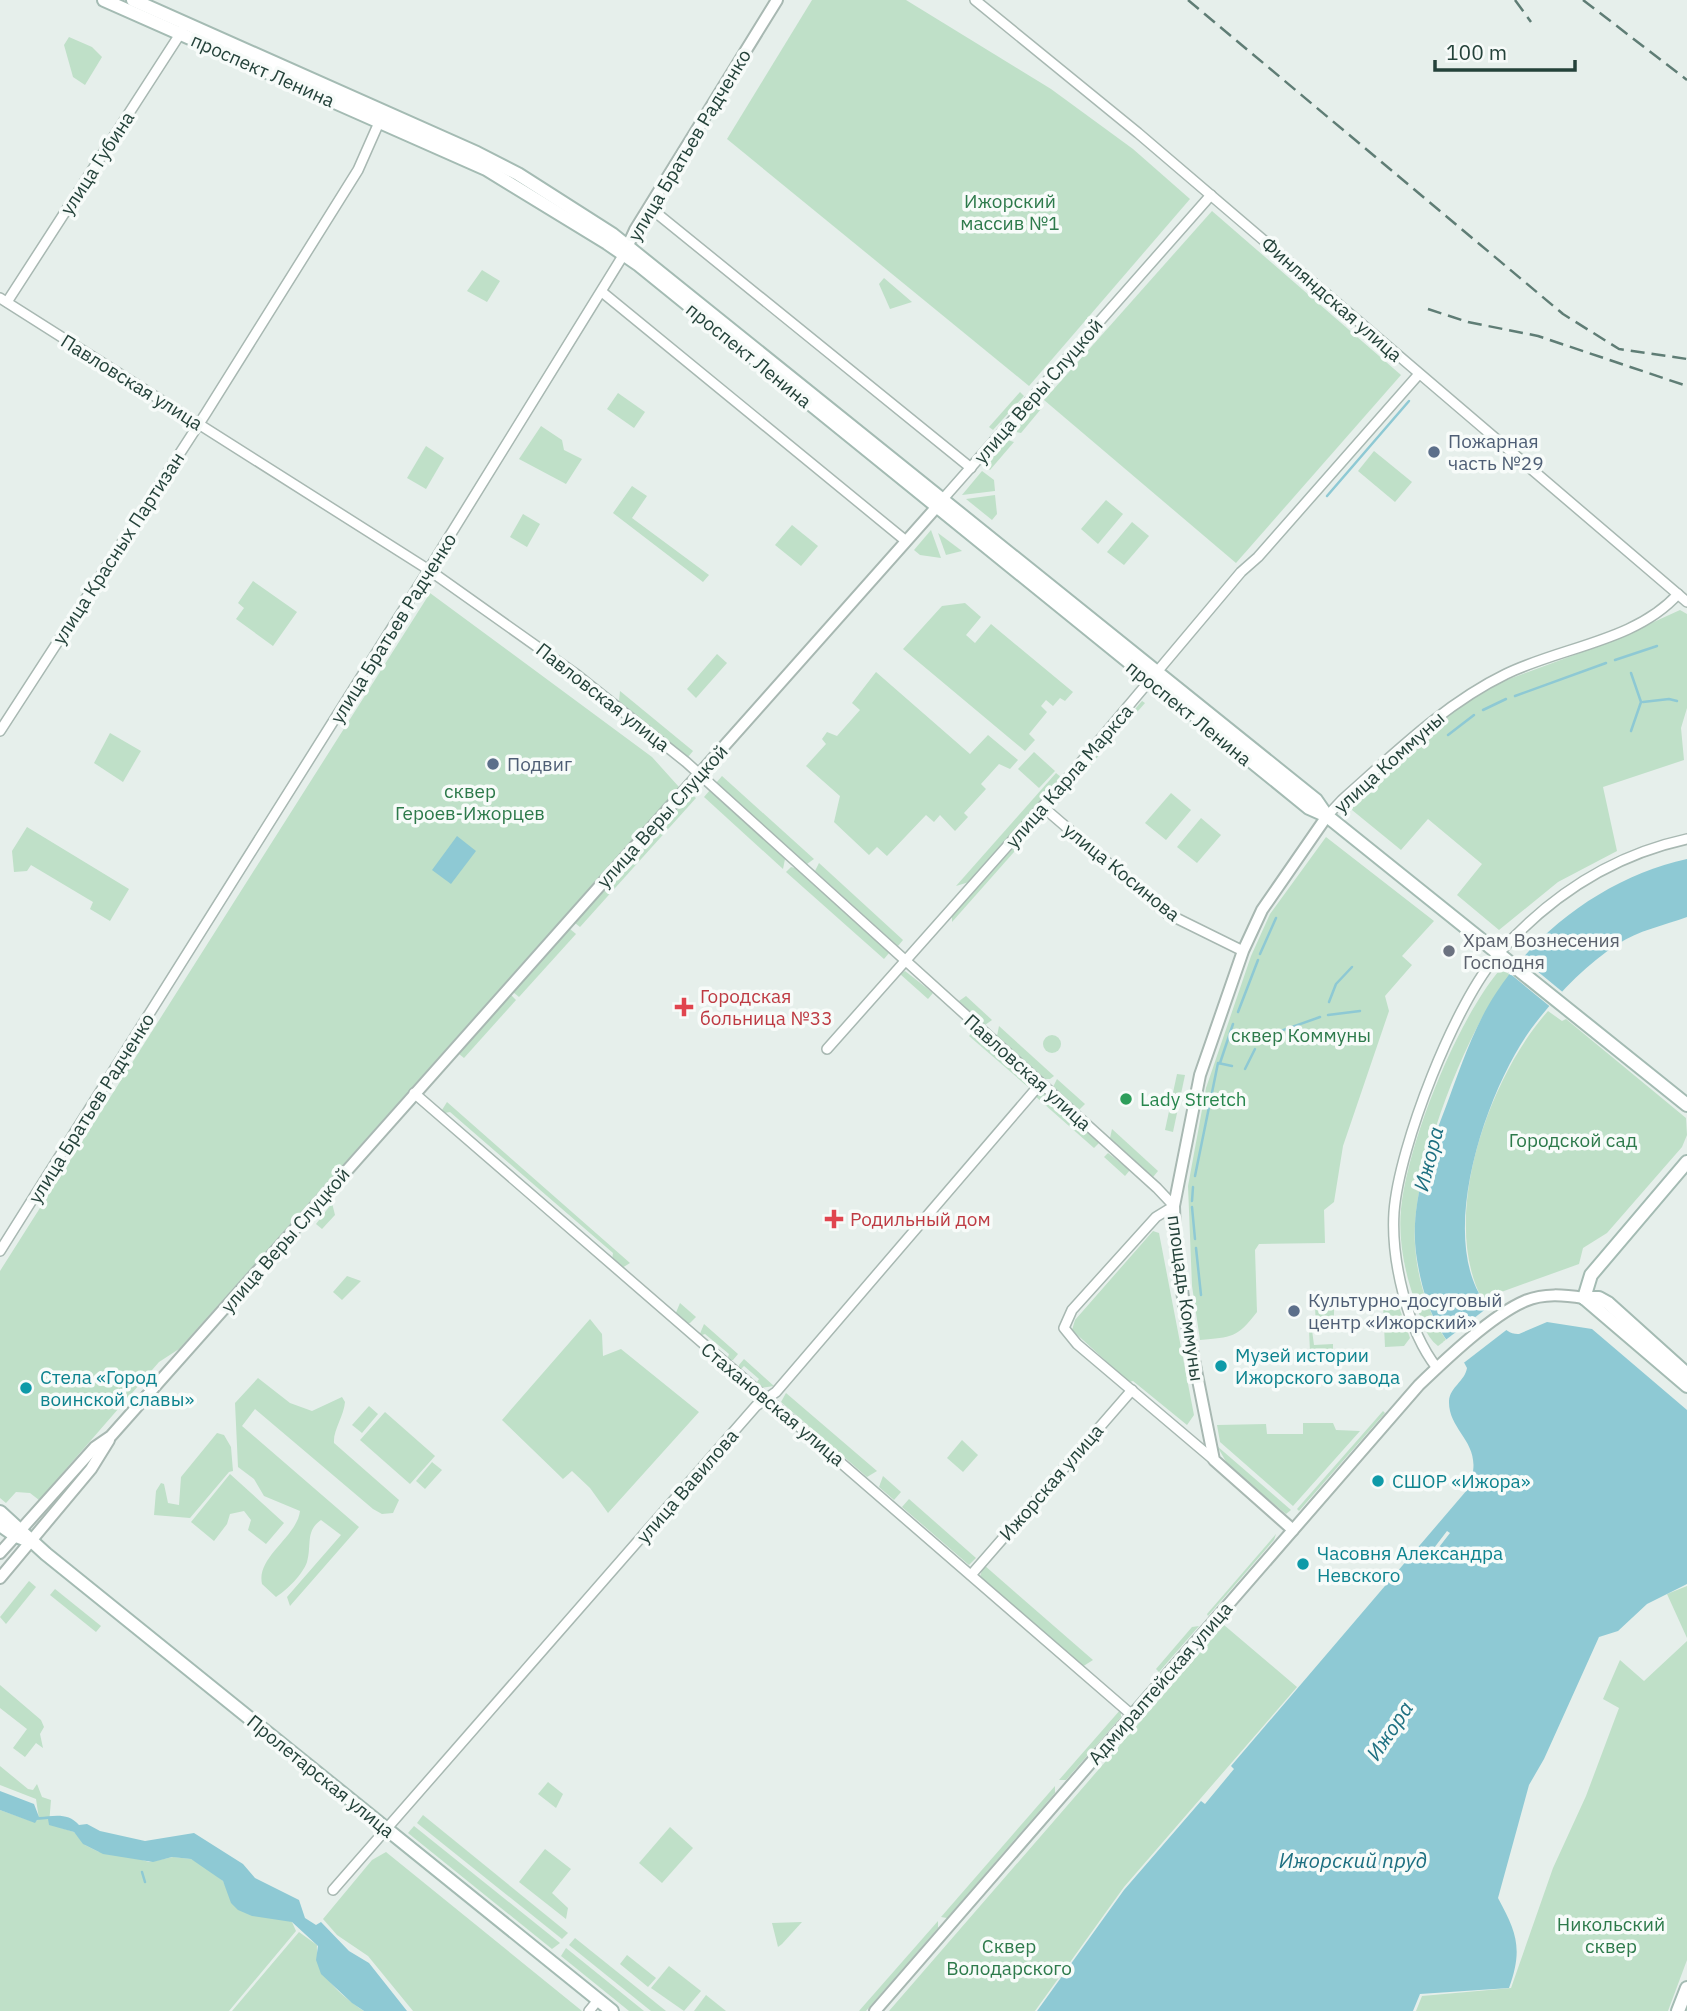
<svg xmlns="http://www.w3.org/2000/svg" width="1687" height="2011" font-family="'IBM Plex Sans',sans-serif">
<rect width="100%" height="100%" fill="#e6efeb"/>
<g fill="#bfe0c8">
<path d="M812 0H906L1051 89 1133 149 1190 199 1029 386 727 139Z"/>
<path d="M69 37 92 47 102 57 85 85 73 77 64 45Z"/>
<path d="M1212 211 1401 375 1236 563 1044 400Z"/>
<path d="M482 270 500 281 487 302 467 291Z"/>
<path d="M884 278 912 302 890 309 879 284Z"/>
<path d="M1020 392 1024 396 993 430 989 427Z"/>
<path d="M618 393 645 412 634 428 607 409Z"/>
<path d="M1035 404 1041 409 1021 433 1012 431Z"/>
<path d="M541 426 562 440 564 450 582 459 566 484 519 459Z"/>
<path d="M1004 439 1014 442 990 470 982 463Z"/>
<path d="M426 446 444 458 426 489 407 478Z"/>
<path d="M1374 451 1412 482 1395 502 1358 471Z"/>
<path d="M982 471 994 480 995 491 962 495Z"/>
<path d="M632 486 647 496 632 518 709 575 703 582 613 513Z"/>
<path d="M995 495 997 514 992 520 966 499Z"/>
<path d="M1106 500 1123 514 1098 544 1081 529Z"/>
<path d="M523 514 540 524 527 547 510 537Z"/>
<path d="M1132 522 1149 536 1124 565 1107 552Z"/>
<path d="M792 525 818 546 801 566 775 545Z"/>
<path d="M931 530 941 558 920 555 914 550Z"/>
<path d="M938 533 962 551 946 555Z"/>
<path d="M253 581 297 612 273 646 236 619 244 608 238 603Z"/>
<path d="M430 593 652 757 679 787 179 1349 159 1362 39 1500 30 1493 16 1492 6 1503 0 1498V1271Z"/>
<path d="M965 603 981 617 966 635 975 643 991 624 1073 692 1065 701 1060 698 1053 706 1046 700 1041 706 1047 712 1029 734 1035 740 1025 751 903 649 942 606Z"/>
<path d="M1680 610 1687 614V708L1681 728 1684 760 1603 787 1617 851 1558 882 1499 930 1457 895 1482 864 1428 819 1401 850 1352 810 1353 801 1386 769 1446 717 1469 701 1501 682 1612 641Z"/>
<path d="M717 654 727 663 696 698 687 689Z"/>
<path d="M876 672 970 754 988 735 1018 760 1010 769 999 764 981 784 986 789 964 813 968 817 955 831 940 815 934 822 926 815 887 856 877 847 869 855 834 822 840 796 806 766 826 744 822 739 827 732 837 736 860 710 852 703Z"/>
<path d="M620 691 693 751 688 757 619 701Z"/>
<path d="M1142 701 1145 703 1052 809 1050 807Z"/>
<path d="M110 733 141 751 123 782 94 763Z"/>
<path d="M1034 752 1055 771 1039 788 1018 769Z"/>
<path d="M1056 773 1061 777 969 882 956 886Z"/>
<path d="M722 776 814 859 807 864 716 783Z"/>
<path d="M710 790 785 859 783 869 704 797Z"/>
<path d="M1171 793 1191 810 1166 840 1145 823Z"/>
<path d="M691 794 696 798 580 927 575 923Z"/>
<path d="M1043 815 1045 817 952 922V916Z"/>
<path d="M1201 818 1221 835 1197 863 1177 847Z"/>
<path d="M27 827 129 889 110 921 90 909 93 902 31 865 27 871 14 872 12 851Z"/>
<path d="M1326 837 1434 921 1402 956 1412 965 1385 996 1389 1011 1343 1146 1334 1202 1324 1210 1325 1243 1259 1244 1255 1250 1257 1312C1237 1338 1232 1337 1200 1340L1192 1286 1188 1186 1206 1088 1251 956 1270 914Z"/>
<path d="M819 863 903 940 898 946 815 871Z"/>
<path d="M791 867 795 868 889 953 884 959 786 872Z"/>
<path d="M570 929 576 934 519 997 513 992Z"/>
<path d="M905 971 933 993 928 999 900 974Z"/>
<path d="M1505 971 1510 975C1466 1028 1410 1174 1415 1244 1417 1278 1427 1311 1446 1340L1438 1346C1425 1336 1421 1319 1416 1304 1405 1274 1398 1241 1401 1209 1408 1142 1456 1023 1498 972Z"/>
<path d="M511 995 516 1000 464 1058 459 1054Z"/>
<path d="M966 996 992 1020 985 1025 959 1001Z"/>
<path d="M1548 1011 1562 1021 1566 1019 1686 1118 1687 1135 1682 1147 1607 1233 1583 1248 1579 1264 1482 1299C1439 1217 1489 1077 1548 1011Z"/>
<path d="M999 1026 1054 1076 1050 1079H1044L997 1036Z"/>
<path d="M974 1031 1025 1077 1028 1087 969 1036Z"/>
<circle cx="1052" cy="1044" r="9"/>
<path d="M1177 1074 1185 1075 1173 1132 1165 1130Z"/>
<path d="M1057 1079 1085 1104 1079 1110 1053 1087Z"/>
<path d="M1039 1093 1045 1094 1099 1143 1094 1148 1035 1096Z"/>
<path d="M447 1102 630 1263 622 1268 612 1260 613 1253 450 1112 445 1113 442 1110Z"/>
<path d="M1112 1129 1158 1171 1153 1177 1110 1138Z"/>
<path d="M1108 1153 1130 1170 1125 1176 1104 1157Z"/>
<path d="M332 1203 335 1215 322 1229 316 1224Z"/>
<path d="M1153 1231 1159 1233 1194 1415 1187 1425 1133 1381 1129 1382 1072 1330 1075 1320Z"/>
<path d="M347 1276 361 1281 342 1300 333 1292Z"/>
<path d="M680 1303 696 1317 690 1323 685 1324 675 1315Z"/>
<path d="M1383 1304H1398L1410 1338 1404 1346 1385 1347Z"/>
<path d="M1315 1306H1334V1329H1316Z"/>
<path d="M590 1319 602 1334 603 1356 621 1349 699 1412 608 1513 590 1488 572 1471 563 1479 502 1420Z"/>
<path d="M704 1324 738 1354 733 1360H727L729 1354 705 1334 699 1336Z"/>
<path d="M1309 1330H1312L1314 1345 1333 1344V1351L1310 1352Z"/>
<path d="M744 1359 774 1386 761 1388 755 1385 759 1379 744 1366 739 1371V1365Z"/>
<path d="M258 1378 290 1403 312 1411 342 1397 345 1402C344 1416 333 1430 334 1443L399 1500 393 1513 382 1514 373 1509 255 1409 242 1426 359 1527 290 1606 287 1597 341 1535 321 1520C305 1531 312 1545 307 1562 303 1574 287 1590 276 1597L262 1584C256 1557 297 1537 300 1511L264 1496 254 1479 238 1467 235 1403Z"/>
<path d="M786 1393 877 1471 867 1477 781 1402Z"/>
<path d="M369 1406 378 1414 362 1433 352 1425Z"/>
<path d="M1383 1411 1385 1413 1299 1511 1297 1509Z"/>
<path d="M385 1412 435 1456 410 1484 360 1440Z"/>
<path d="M1303 1423H1333L1336 1430 1360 1431 1293 1506 1220 1442 1217 1425 1266 1424 1267 1434H1303Z"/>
<path d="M217 1433 224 1435 231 1447 233 1471 229 1472 190 1518 154 1515 156 1491 161 1483 164 1484 168 1503 179 1505 181 1477Z"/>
<path d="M962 1440 978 1455 963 1472 947 1458Z"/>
<path d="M1217 1446 1291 1510 1286 1514 1228 1465Z"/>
<path d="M432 1462 442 1470 425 1489 416 1481Z"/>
<path d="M230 1474 284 1523 266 1544 248 1530 251 1520 244 1511 230 1514 227 1524 214 1541 191 1522Z"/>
<path d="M883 1476 901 1492 894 1500 879 1487Z"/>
<path d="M909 1499 976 1558 969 1565 902 1507Z"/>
<path d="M1276 1534 1274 1540 1208 1616 1207 1614Z"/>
<path d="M984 1565 1093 1660 1082 1667 979 1579Z"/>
<path d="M29 1581 36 1587 6 1624 0 1617Z"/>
<path d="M1687 1586V1638L1667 1594Z"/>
<path d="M55 1589 101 1626 96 1632 50 1595Z"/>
<path d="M1224 1625 1297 1687 1124 1887 1035 2011H889Z"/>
<path d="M1199 1626 1159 1672 1156 1669 1192 1627Z"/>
<path d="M1687 1641V1960L1668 2011H1416L1422 1996 1511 1988 1553 1868 1586 1796 1619 1708 1603 1699 1620 1660 1644 1681Z"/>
<path d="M0 1685 41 1720 44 1727 40 1734 43 1748 36 1743 25 1757 13 1748 27 1729 0 1708Z"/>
<path d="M1121 1709V1717L1066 1780H1059Z"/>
<path d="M0 1766 28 1789 33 1790 37 1784 42 1797 51 1800 49 1824 74 1832 85 1845 99 1852 113 1851 149 1862 173 1857 191 1859 204 1865 223 1881 228 1891 292 1922 296 1931 229 2011H0V1810L34 1822 39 1819 36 1799 0 1785Z"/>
<path d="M548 1782 563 1794 556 1808 538 1794Z"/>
<path d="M1055 1786V1793L947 1918 941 1917Z"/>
<path d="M423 1815 568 1933 562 1939 417 1823Z"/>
<path d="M414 1826 560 1943 552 1949 408 1833Z"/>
<path d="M670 1827 693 1848 662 1883 639 1863Z"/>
<path d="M545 1849 571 1869 552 1893 568 1908 566 1919 519 1882Z"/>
<path d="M386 1852 582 2011H413L368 1956 337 1935 323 1919 372 1860Z"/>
<path d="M938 1921V1928L866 2011H859Z"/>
<path d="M802 1922 782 1944 778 1947 772 1923Z"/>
<path d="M299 1932 317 1945C315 1973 340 1995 364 2011H232Z"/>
<path d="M575 1938 666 2011H651L569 1945Z"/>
<path d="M566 1948 644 2011H629L561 1956Z"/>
<path d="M627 1955 656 1978 648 1987 620 1964Z"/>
<path d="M669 1966 701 1991 684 2011 651 1988Z"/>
<path d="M706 1995 726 2011H694Z"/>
</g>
<g fill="#8ec9d4">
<path d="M457 836 476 851 451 884 432 870Z"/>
<path d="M1687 859V917C1665 925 1637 931 1618 944 1585 965 1554 998 1531 1029 1487 1089 1435 1238 1486 1304 1494 1315 1503 1335 1519 1334L1547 1322 1592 1329 1687 1410V1584L1647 1604 1618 1631 1599 1637 1544 1759 1529 1785 1498 1898C1517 1933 1523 1949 1509 1988L1420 1994 1413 2011H1037L1124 1890 1201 1801 1205 1804 1234 1769 1231 1766 1467 1490C1489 1444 1448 1434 1449 1401 1450 1387 1465 1381 1467 1368 1461 1355 1449 1345 1442 1333 1427 1309 1420 1281 1416 1253 1410 1205 1428 1153 1445 1109 1460 1069 1473 1028 1496 993 1538 928 1611 875 1687 859Z"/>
<path d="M0 1791 34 1804 39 1817C54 1816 68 1812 79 1825L87 1824 100 1831 145 1841 194 1833 243 1864 255 1878 299 1900 305 1918 316 1925 321 1922 349 1951 369 1963 407 2011H364L352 2003 321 1974 316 1960 318 1946 292 1922 252 1916 238 1910 231 1903 223 1881 191 1859 172 1857 153 1862 103 1854 83 1844 74 1832 49 1825 48 1819 37 1820 35 1823 0 1810Z"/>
</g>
<g fill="#e6efeb">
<path d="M1520 957 1565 994 1553 1009 1508 972Z"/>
<path d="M1491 1305 1509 1328 1461 1365 1443 1342Z"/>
<path d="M1447 1531 1450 1533 1426 1564 1421 1560 1424 1556 1418 1550 1421 1546 1428 1551 1434 1548Z"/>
</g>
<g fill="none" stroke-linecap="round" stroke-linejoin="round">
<g stroke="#8ec9d4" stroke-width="2.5">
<path d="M1327 496 1409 401"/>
<path d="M1615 660 1657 646"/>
<path d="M1515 696 1606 663"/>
<path d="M1643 702 1669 699 1677 701"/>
<path d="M1483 710 1506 699"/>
<path d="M1631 731 1641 702 1631 673"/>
<path d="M1448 735 1474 715"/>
<path d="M1260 954 1276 918"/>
<path d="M1329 1002 1336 984 1352 967"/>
<path d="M1238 1012 1258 960"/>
<path d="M1328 1015 1360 1011"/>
<path d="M1261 1038 1320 1017"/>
<path d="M1220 1063 1233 1024"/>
<path d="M1245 1069 1255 1049"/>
<path d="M1195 1176 1218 1063 1232 1066"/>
<path d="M1192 1201 1193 1187"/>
<path d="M1192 1207 1195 1239"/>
<path d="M1196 1248 1201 1295"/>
<path d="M142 1872 145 1882"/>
</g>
<g stroke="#a8b8b2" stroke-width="12">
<g id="minor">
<path d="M975 0 1138 133 1687 602"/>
<path d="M649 207 971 468"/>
<path d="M602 292 906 541"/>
<path d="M0 298 429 570 577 675 686 762 1157 1188 1174 1206 1156 1217 1072 1310 1064 1328 1077 1344 1214 1460"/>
<path d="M7 302 182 31"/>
<path d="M942 500 1211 195"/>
<path d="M0 731 206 413 358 170 381 118"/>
<path d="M1043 807 1166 913 1243 951"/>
<path d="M1327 816 1342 800C1393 755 1444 704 1506 674 1561 647 1636 641 1678 594"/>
<path d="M827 1049 1066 780 1241 572 1258 557 1419 374"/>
<path d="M414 1093 1132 1715"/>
<path d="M0 1251 436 558 624 254"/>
<path d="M1437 1368C1407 1330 1391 1259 1394 1212 1399 1146 1455 1002 1499 953 1550 896 1613 855 1687 839"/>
<path d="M971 1575 1132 1390"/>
<path d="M333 1890 756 1406 776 1392 1041 1083"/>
<path d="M589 2011 598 2000"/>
</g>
</g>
<g stroke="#a8b8b2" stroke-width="14">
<g id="tertiary">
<path d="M625 252 635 230 777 0"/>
<path d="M1293 1530 1214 1460 1186 1320 1175 1238 1174 1206 1200 1075 1243 951 1262 910 1327 816"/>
<path d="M0 1553 95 1447 111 1436 941 502"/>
<path d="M0 1578 91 1469 109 1440"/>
<path d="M875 2011 1419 1385C1445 1360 1492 1315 1525 1301 1544 1293 1564 1295 1584 1298"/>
</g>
</g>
<g stroke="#a4bbb3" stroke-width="16">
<g id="secondary">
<path d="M104 0 486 169 607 243 639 265 1309 808 1327 816 1687 1105"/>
<path d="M133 0 477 153 518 174 612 234 1316 800 1327 816"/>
<path d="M1584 1298 1591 1275 1687 1162"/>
<path d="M1584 1298 1687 1386"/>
<path d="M1584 1298H1599L1608 1303 1687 1374"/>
<path d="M0 1512 46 1554 612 2011"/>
<path d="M0 1525 16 1536 29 1541"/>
<path d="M1678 2011 1687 1988"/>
</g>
</g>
<use href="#minor" stroke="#fff" stroke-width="9"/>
<use href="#tertiary" stroke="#fff" stroke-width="10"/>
<use href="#secondary" stroke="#fff" stroke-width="12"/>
<g stroke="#5f7d75" stroke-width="2.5" stroke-dasharray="14 7" stroke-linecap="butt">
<path d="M1188 0 1563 314 1619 349 1687 359"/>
<path d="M1515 0 1531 22"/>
<path d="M1583 0 1687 80"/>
<path d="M1428 309 1468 322 1538 336 1687 386"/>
</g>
</g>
<g fill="#5c6f8a" stroke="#f7fbf9" stroke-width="2.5">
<circle cx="1434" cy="452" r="7"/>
<circle cx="493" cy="764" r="7"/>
<circle cx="1294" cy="1311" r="7"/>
</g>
<circle fill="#6b7280" stroke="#f7fbf9" stroke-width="2.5" cx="1449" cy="951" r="7"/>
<g fill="#e0444e" stroke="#f7fbf9" stroke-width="2.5">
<path d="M680.5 996.5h7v7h7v7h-7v7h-7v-7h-7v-7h7z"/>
<path d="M830.5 1208.5h7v7h7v7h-7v7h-7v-7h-7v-7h7z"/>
</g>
<circle fill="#2e9e5b" stroke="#f7fbf9" stroke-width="2.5" cx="1126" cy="1099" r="7"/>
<g fill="#0f9aa8" stroke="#f7fbf9" stroke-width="2.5">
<circle cx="1221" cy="1366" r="7"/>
<circle cx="26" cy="1388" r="7"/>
<circle cx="1378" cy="1481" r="7"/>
<circle cx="1303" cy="1564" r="7"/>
</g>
<g text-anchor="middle" stroke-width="7" stroke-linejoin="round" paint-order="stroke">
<g font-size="19" fill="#24423a" stroke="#f7fbf9">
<text transform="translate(263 70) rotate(24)" y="7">проспект Ленина</text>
<text transform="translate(689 145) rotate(-59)" y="7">улица Братьев Радченко</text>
<text transform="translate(97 163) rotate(-57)" y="7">улица Губина</text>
<text transform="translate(1332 299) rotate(41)" y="7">Финляндская улица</text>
<text transform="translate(749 355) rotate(39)" y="7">проспект Ленина</text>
<text transform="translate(132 382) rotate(32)" y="7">Павловская улица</text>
<text transform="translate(1038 391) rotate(-49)" y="7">улица Веры Слуцкой</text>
<text transform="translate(118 548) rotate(-57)" y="7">улица Красных Партизан</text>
<text transform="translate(393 628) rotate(-58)" y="7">улица Братьев Радченко</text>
<text transform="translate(603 697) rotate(38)" y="7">Павловская улица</text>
<text transform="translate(1189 713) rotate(39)" y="7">проспект Ленина</text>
<text transform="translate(1389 762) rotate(-42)" y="7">улица Коммуны</text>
<text transform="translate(1069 776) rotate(-49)" y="7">улица Карла Маркса</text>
<text transform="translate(662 816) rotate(-48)" y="7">улица Веры Слуцкой</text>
<text transform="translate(1122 872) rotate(39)" y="7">улица Косинова</text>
<text transform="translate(1028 1072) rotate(42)" y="7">Павловская улица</text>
<text transform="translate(91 1108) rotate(-58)" y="7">улица Братьев Радченко</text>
<text transform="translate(285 1240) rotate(-49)" y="7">улица Веры Слуцкой</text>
<text transform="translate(1186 1298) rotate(82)" y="7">площадь Коммуны</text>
<text transform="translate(773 1404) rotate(40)" y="7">Стахановская улица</text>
<text transform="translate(1051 1482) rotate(-49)" y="7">Ижорская улица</text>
<text transform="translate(687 1486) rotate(-49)" y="7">улица Вавилова</text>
<text transform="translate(1160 1683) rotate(-49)" y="7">Адмиралтейская улица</text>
<text transform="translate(321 1776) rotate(39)" y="7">Пролетарская улица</text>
</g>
<g font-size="19" fill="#2d7a4b" stroke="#f7fbf9">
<text x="1010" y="208">Ижорский<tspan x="1010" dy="22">массив №1</tspan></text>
<text x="470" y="798">сквер<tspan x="470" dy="22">Героев-Ижорцев</tspan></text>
<text x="1301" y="1042">сквер Коммуны</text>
<text x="1573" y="1147">Городской сад</text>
<text x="1611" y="1931">Никольский<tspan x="1611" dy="22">сквер</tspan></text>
<text x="1009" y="1953">Сквер<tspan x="1009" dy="22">Володарского</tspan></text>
</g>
<g font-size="19" fill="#4e5e75" stroke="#f7fbf9" text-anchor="start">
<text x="1448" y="448">Пожарная<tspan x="1448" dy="22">часть №29</tspan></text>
<text x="507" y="771">Подвиг</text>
<text x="1308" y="1307">Культурно-досуговый<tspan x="1308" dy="22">центр «Ижорский»</tspan></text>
</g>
<g font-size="19" fill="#5b616d" stroke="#f7fbf9" text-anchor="start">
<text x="1463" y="947">Храм Вознесения<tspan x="1463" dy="22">Господня</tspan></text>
</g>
<g font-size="19" fill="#be3a42" stroke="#f7fbf9" text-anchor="start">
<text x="700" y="1003">Городская<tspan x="700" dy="22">больница №33</tspan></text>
<text x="850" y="1226">Родильный дом</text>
</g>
<g font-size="19" fill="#27864d" stroke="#f7fbf9" text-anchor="start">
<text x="1140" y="1106">Lady Stretch</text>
</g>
<g font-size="19" fill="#0d838f" stroke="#f7fbf9" text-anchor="start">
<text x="1235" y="1362">Музей истории<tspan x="1235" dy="22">Ижорского завода</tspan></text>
<text x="40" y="1384">Стела «Город<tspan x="40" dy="22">воинской славы»</tspan></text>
<text x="1392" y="1488">СШОР «Ижора»</text>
<text x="1317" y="1560">Часовня Александра<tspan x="1317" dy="22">Невского</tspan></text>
</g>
<g font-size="21" font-style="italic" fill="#1c6f80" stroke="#f7fbf9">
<text transform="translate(1429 1159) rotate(-76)" y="7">Ижора</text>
<text transform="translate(1390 1731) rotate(-56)" y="7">Ижора</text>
<text x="1353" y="1868">Ижорский пруд</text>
</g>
</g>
<path d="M1435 60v10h140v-10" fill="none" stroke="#24423a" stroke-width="3.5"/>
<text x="1446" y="60" font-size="21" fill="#24423a" stroke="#f7fbf9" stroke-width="5" paint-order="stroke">100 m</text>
</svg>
